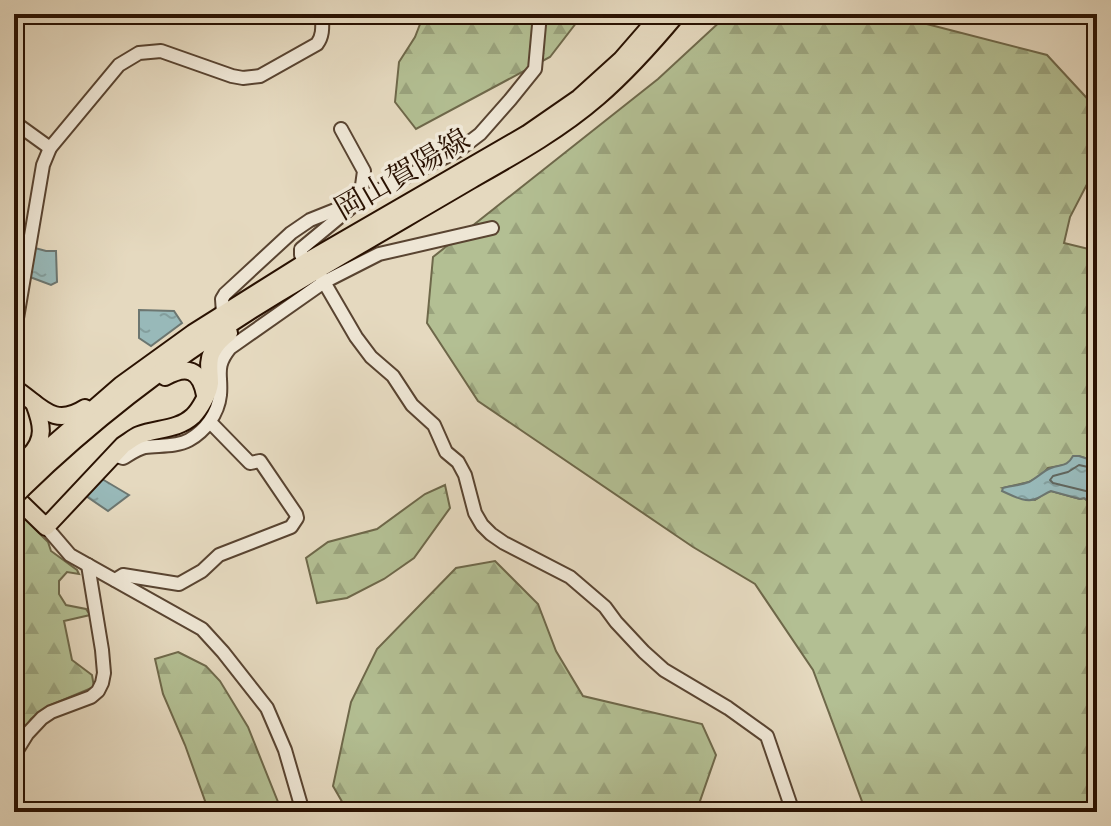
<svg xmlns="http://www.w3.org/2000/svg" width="1111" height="826" font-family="'IM FELL French Canon','Noto Serif JP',serif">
<defs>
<pattern id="forest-firs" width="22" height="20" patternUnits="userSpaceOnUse" patternTransform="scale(2)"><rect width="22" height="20" fill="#b3bf93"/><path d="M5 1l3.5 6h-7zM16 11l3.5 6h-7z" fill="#9aa37d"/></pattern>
<pattern id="water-ripples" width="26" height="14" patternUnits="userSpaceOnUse" patternTransform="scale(2)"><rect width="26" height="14" fill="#98b9b9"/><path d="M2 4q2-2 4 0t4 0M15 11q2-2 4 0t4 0" fill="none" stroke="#839e9d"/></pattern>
</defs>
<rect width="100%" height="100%" fill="#e5d9bf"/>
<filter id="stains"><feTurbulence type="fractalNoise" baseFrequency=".0025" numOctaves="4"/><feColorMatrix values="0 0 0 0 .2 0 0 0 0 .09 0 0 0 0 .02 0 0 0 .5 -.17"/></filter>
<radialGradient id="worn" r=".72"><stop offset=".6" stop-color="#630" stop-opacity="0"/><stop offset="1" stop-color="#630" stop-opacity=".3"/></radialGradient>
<g fill="url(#forest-firs)" stroke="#6e684a" stroke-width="2">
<path d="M424 14H583L550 57 416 129 395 102 399 62 415 37Z"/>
<path d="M725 14H903L919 22 1047 55 1096 108 1097 165 1070 217 1064 243 1097 251V462L1079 456 1065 465 1048 468 1043 474 1029 482 1003 488 1035 500 1047 492 1051 491 1080 499 1084 498 1089 502V509L1097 513V812H866L813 670 755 584 693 547 478 401 427 323 433 257 658 79 724 18Z"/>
<path d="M445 485 450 508 414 558 384 579 347 598 317 603 306 558 328 542 377 529 425 494Z"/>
<path d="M20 514 48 542 51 551 77 570 79 574 67 572 59 581V594L66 605 86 609 90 615 64 621 72 660 92 675 94 687 48 706 31 719 14 745V520Z"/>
<path d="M495 561 538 604 556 651 583 696 702 724 716 755 699 804 704 812H348L333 786 351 702 377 649 456 568Z"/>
<path d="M178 652 206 666 220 681 248 727 282 812H209L185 745 163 694 155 659Z"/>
</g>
<g fill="url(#water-ripples)" stroke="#6c7670" stroke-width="2">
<path d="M35 248 46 251H56L57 282 51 285 30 277Z"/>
<path d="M139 310 174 311 182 323 151 346 139 338Z"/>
<path d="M1073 456H1079L1097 462V513L1089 509V502L1084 498 1080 499 1051 491C1046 493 1042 496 1038 498 1027 504 1013 496 1002 491L1003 488C1011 486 1021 485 1029 482 1037 478 1043 471 1051 468 1061 464 1067 467 1073 456Z"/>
<path d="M102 479 129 495 108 511 86 496 94 486Z"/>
</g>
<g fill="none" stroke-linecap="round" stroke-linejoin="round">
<path stroke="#61665e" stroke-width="2" d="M1097 469 1079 465 1068 472 1053 476 1050 480 1053 483 1090 492 1097 501"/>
<g stroke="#594431" stroke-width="16">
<g id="minor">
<path d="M14 122 50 148"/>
<path d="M306 262 301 255V249L360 200 364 171 341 129"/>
<path d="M317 270 356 337 371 357 393 376 412 405 434 425 446 452 458 462 465 475 475 513 482 525 491 534 504 543 570 577 605 607 616 622 644 652 664 670 728 708 767 736 793 812"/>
<path d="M223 313 222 299 225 294 291 233 310 220 360 200 459 150 480 134 510 100 535 69 540 14"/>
<path d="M14 336 43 165 50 148 119 65 139 53 161 51 232 76 243 78 260 76 317 44C324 35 322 24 322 14"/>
<path d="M114 455 123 458C130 454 137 449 145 447 159 445 176 447 189 440 205 431 218 414 220 395 222 374 214 368 230 348L324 282 379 254 492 228"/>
<path d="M46 527 70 555 202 629 223 652 267 708 285 750 303 812"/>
<path d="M115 580 123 575 179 584 202 571 219 555 291 527 297 518 296 514 260 461 250 463 210 422"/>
<path d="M14 755 27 734 42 718 51 712 91 697 98 691 102 683 104 673 102 650 88 565"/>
</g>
</g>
<g stroke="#2a1202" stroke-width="20">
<g id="major">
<path d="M165 377C187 365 200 369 205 395"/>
<path d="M14 388C40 404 52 429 85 408"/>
<path d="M29 456C46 439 42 424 34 403"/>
<path d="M14 478 121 385 193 333 306 262 527 134 579 98 621 60 661 14"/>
<path d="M23 488C107 406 203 337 304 278 359 245 415 213 471 180 515 155 560 130 598 97 627 72 652 44 677 14"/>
<path d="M14 496 46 527 123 445C128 442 134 437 139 435 157 428 178 430 193 416 200 409 209 393 210 383 210 372 207 362 212 352 216 344 222 338 229 333"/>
</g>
</g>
<use href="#minor" stroke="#eee6d5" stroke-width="12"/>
<use href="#major" stroke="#e5d9bf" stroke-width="16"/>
<g stroke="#2a1202" stroke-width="20" stroke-linecap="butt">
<path id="major-bridge" d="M14 497 23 488"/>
</g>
<use href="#major-bridge" stroke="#e5d9bf" stroke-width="16"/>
</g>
<g text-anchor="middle" stroke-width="7" stroke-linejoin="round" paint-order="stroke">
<g font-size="30" fill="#2a1202" stroke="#eee6d5">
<text transform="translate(402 174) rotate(-30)" y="10">岡山賀陽線</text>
</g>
</g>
<rect width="1111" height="826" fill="none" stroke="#e5d9bf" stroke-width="48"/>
<rect x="16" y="16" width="1079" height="794" fill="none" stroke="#2a1202" stroke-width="4"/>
<rect x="24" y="24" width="1063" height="778" fill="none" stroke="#2a1202" stroke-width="2"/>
<rect width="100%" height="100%" filter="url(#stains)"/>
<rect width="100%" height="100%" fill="url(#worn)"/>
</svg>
